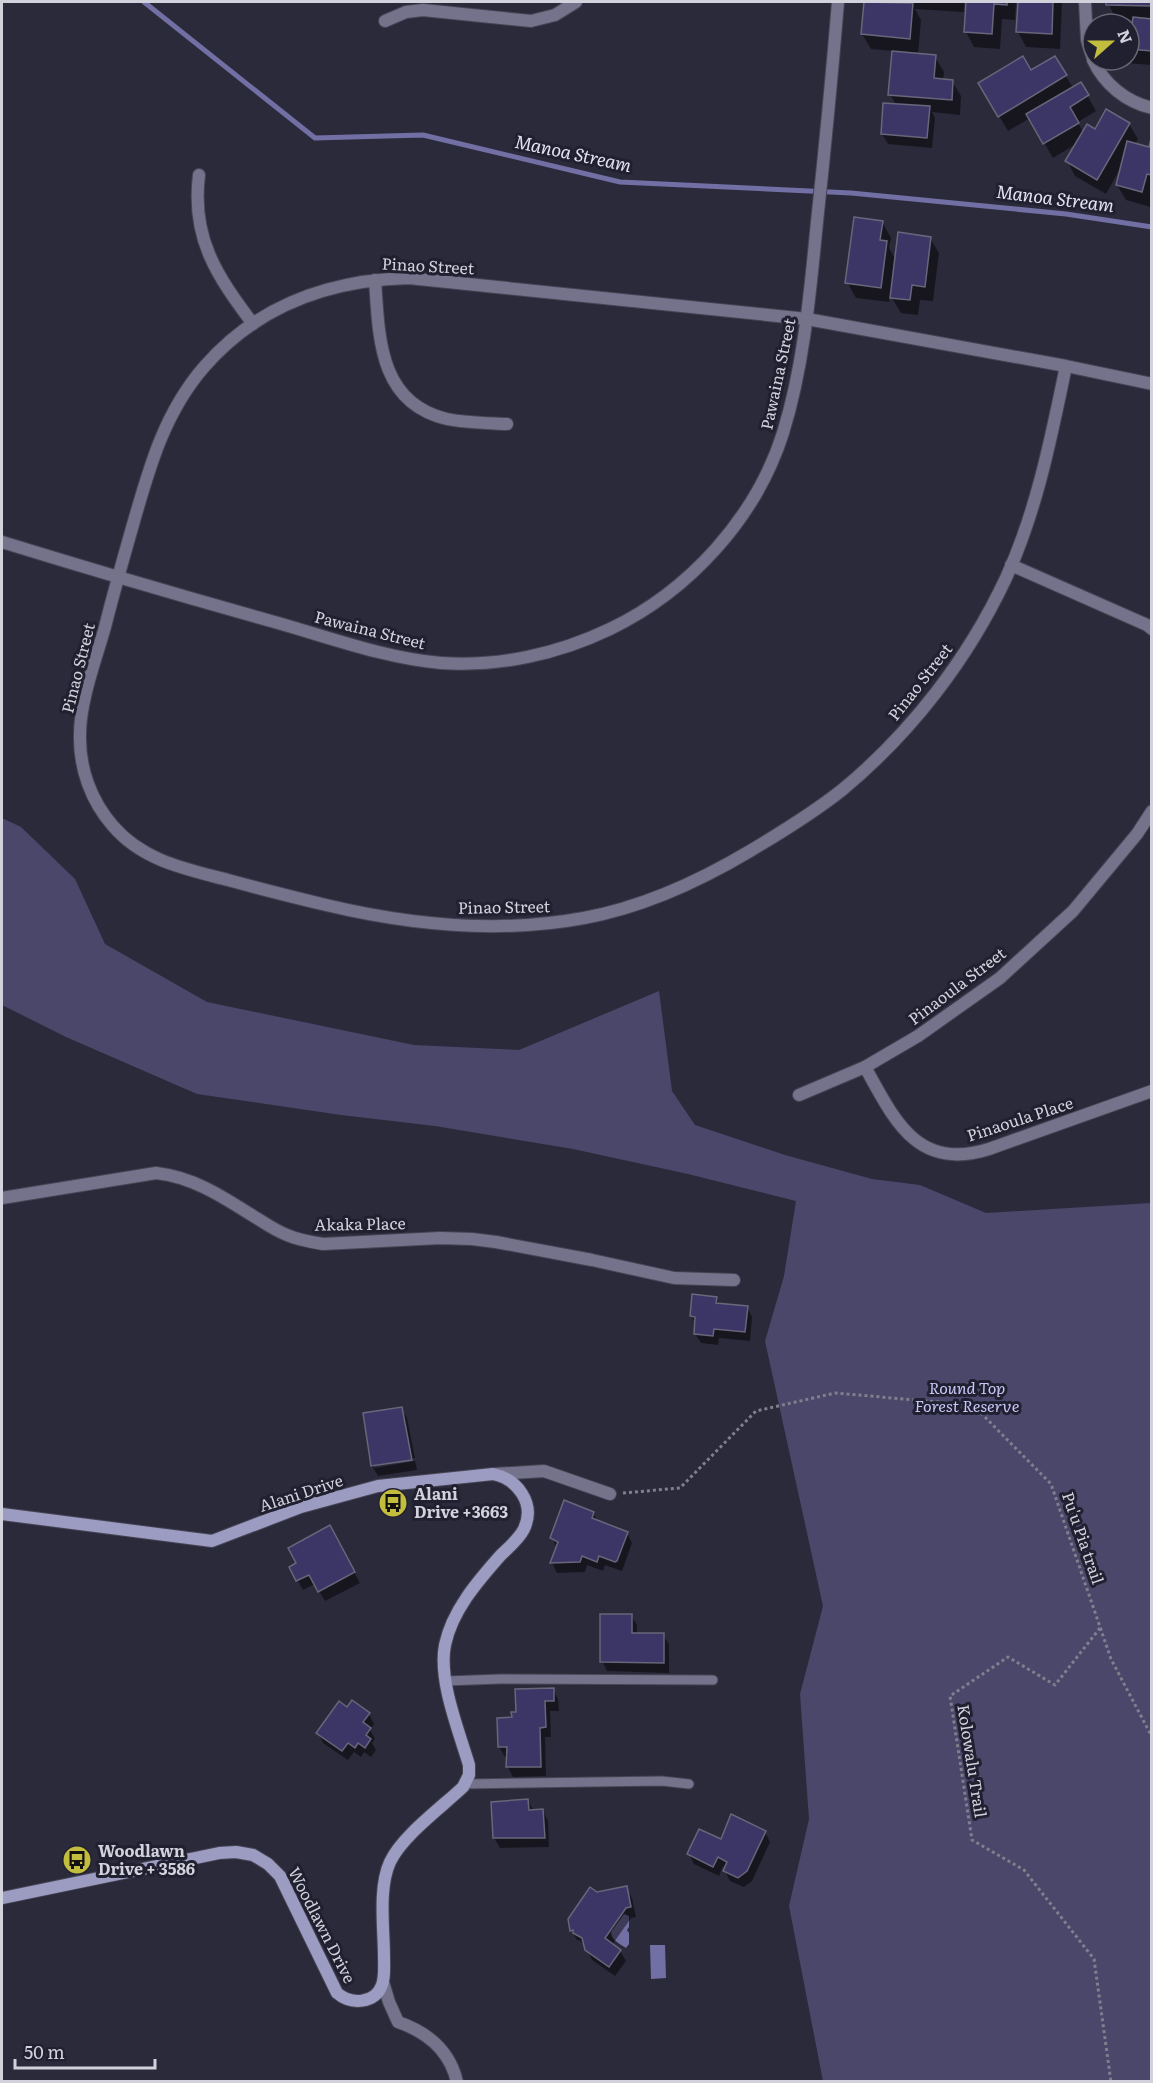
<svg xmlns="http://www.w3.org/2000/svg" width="1153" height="2083" font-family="Literata,serif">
<rect width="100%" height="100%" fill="#2b2a3b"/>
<path fill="#4a476a" d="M2 818 21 827 75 879 105 944 207 1002 414 1045 519 1050 659 991 672 1091 695 1125 785 1155 872 1179 920 1185 986 1213 1151 1203V2081H823L789 1906 809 1819 800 1694 823 1606 765 1341 784 1276 796 1201 688 1174 573 1149 435 1126 341 1115 197 1094 66 1037 2 1005Z"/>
<g fill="#726fa4">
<path d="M624 1914 629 1916V1927L627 1930 629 1933V1944L626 1948C620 1944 611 1940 611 1932Z"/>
<path d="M650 1945H665L666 1978 651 1979Z"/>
</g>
<g fill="#0007">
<path d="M865 2 911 4 909 2H964V12L915 9 921 20 918 55 935 57 944 72 943 80 952 81 961 96 960 115 932 112 935 118 932 148 888 144 882 134 896 105 890 94 893 51 871 49 862 34Z"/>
<path d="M968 2H1016L1015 20 1002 19 1000 49 974 47 966 32Z"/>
<path d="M1019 2H1062L1060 49 1026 47 1018 32Z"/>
<path d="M1108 2H1152V65L1125 63 1123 60H1129V27H1134V20H1116Z"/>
<path d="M1055 58 1073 88 1081 84 1096 111 1078 122 1083 133 1129 124 1138 139 1135 144 1150 148 1152 141 1151 207 1126 200 1117 185 1120 169 1106 194 1075 176 1067 161 1076 144 1053 158 1030 118 1008 131 980 84 1031 72Z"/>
<path d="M882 222 891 238 889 248 896 260 930 238 939 253 933 301 920 300 918 315 901 313 890 295 889 302 856 298 847 282Z"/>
<path d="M716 1298 719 1304 747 1307 752 1317 750 1341 719 1338 718 1345 701 1343 695 1334 696 1324 691 1316Z"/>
<path d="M402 1409 407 1418 415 1458 374 1464V1468L415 1461 417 1470 378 1476 372 1466 365 1414Z"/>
<path d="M593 1513 599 1523 627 1533 632 1543 622 1571 605 1565 603 1571 587 1565 585 1572 557 1573 552 1563 557 1548 552 1538Z"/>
<path d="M335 1537 360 1583 325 1601 315 1584 303 1590 291 1568Z"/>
<path d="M631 1615 637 1625V1635H663L669 1644V1673L607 1671 602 1661Z"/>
<path d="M553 1689 558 1699 559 1711H550L551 1737H545L546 1776 513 1777 508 1767V1757H505L499 1747 498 1719H513L517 1714Z"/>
<path d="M347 1709 369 1714 374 1724 370 1730 375 1739 372 1743 376 1750 371 1757 364 1752 361 1757 354 1752 348 1760 323 1743 318 1733Z"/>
<path d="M528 1801 534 1811H543L548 1821 549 1847 500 1848 494 1838Z"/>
<path d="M765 1832 770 1842 752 1881 744 1887 730 1881 725 1871 726 1868 723 1866 719 1876 694 1864 689 1854 721 1841Z"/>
<path d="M626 1888 632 1898 636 1917 631 1918 612 1945 620 1951 626 1961 615 1976 592 1960 585 1945 579 1940H577L571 1930Z"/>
</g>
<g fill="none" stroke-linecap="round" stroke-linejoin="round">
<path stroke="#726fa4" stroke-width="5" d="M144 2 315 138 423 135 620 182 851 193 1066 214 1152 227"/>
</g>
<g fill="#3c3667" stroke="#67667a" stroke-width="1.5">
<path d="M864 2 913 3 910 39 861 34Z"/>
<path d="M966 2H1007V5L994 4 992 34 964 32Z"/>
<path d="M1018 2H1053L1052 34 1016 32Z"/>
<path d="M1106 2H1152V6L1106 5Z"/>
<path d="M1133 17 1152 19V51L1129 49V25H1132Z"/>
<path d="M892 51 936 55 934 78 953 80 952 100 888 95Z"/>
<path d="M1023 56 1031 70 1055 56 1067 75 998 117 978 83Z"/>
<path d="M1081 82 1089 95 1070 107 1079 123 1043 144 1026 114Z"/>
<path d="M883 103 930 106 927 138 881 134Z"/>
<path d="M1106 109 1130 123 1097 180 1065 161 1087 124 1095 129Z"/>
<path d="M1152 135V175L1147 174 1142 192 1116 185 1127 141 1149 147Z"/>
<path d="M854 217 883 221 880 240 887 241 881 288 845 283Z"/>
<path d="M898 232 931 237 925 287 912 285 910 300 890 298Z"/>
<path d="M692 1294 717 1297 716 1303 748 1306 745 1332 714 1329 713 1336 694 1334 695 1317 690 1316Z"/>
<path d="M402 1407 412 1460 371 1466 363 1413Z"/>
<path d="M564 1500 594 1512 592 1518 628 1532 617 1561 615 1562 599 1556 597 1562 582 1556 580 1562 550 1563 558 1542 550 1538Z"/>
<path d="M330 1525 355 1572 318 1592 309 1575 296 1581 289 1567 296 1563 288 1548Z"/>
<path d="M600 1614H632V1633H664V1663L600 1662Z"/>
<path d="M554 1688V1701H545L546 1727 540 1728 541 1767H506L507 1747H498L497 1718 512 1717 511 1712H516L515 1689Z"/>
<path d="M352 1700 370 1713 363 1722 371 1728 366 1735 371 1739 365 1748 358 1743 355 1748 348 1743 342 1751 316 1733 339 1701 347 1707Z"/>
<path d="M528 1799 529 1810 543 1809 545 1838H493L491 1802Z"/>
<path d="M731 1814 766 1831 747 1871 738 1878 723 1871 727 1862 718 1857 713 1867 687 1854 699 1829 721 1839Z"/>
<path d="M627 1886 631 1907 626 1908 605 1938 621 1950 609 1967 585 1950 582 1938 573 1933V1930L570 1931 568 1919 590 1887 597 1892Z"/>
</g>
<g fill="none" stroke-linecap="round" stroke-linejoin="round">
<g stroke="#464555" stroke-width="11">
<g id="lane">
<path d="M446 1681 500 1679 713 1680"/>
<path d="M465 1784 662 1781 689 1784"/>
</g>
</g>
<g stroke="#464555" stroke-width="14">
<g id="street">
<path d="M1085 2 1087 40 1093 59"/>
<path d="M385 21 406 12 423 10 531 21 555 15 576 2"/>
<path d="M1093 60C1104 84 1126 102 1152 108"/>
<path d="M199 175C191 238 217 276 253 324"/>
<path d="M375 280C379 336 378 403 447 419 466 423 487 423 507 424"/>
<path d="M1066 366C1051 438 1037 510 1006 578 968 659 911 733 842 790 813 813 782 832 750 851 698 882 644 907 584 918 498 934 410 925 326 905 293 897 261 889 228 880 186 869 143 861 113 826 91 801 79 768 80 734 80 701 96 659 105 627 114 591 124 556 134 521 150 465 165 412 204 367 257 306 329 280 409 278L807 319 1066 366 1152 384"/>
<path d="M2 542C93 570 185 597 278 623 331 638 385 658 441 663 499 667 558 654 610 629 689 591 756 518 783 433 804 365 810 293 817 222 825 148 832 75 838 2"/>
<path d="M1011 565 1147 625 1152 629"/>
<path d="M865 1067C894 1119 917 1172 989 1149L1152 1091"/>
<path d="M799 1095 865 1067 918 1036 1000 978 1073 911 1137 834 1152 811"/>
<path d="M2 1198 156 1173C192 1177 220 1195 250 1214 262 1221 274 1230 287 1235 298 1240 311 1242 323 1244L440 1238 472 1239 496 1242 592 1260 674 1278 734 1280"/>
<path d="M494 1474 544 1471 610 1494"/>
<path d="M383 1982 389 2002 398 2022C427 2032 450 2051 457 2082"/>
</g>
</g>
<g stroke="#464555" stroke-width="14">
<path id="secondary" d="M2 1514 212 1541 301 1507 378 1486 493 1474C517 1479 536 1503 524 1529 519 1539 508 1548 500 1556 477 1582 452 1611 445 1645 438 1680 459 1731 469 1765V1775L463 1787C442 1807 402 1836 390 1862 378 1888 384 1929 384 1957 384 1966 385 1977 382 1985 375 2004 351 2005 337 1993L280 1876 268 1864 253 1855 236 1852 219 1853 2 1898"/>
</g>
<g stroke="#807f8d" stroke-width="3" stroke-dasharray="3 3" stroke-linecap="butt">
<path d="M623 1493 680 1488 756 1411 835 1393 973 1405 1051 1484 1111 1659 1152 1737"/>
<path d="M1100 1628 1055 1685 1008 1657 950 1696 972 1840 1024 1870 1094 1959 1111 2082"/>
</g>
<use href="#lane" stroke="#74738b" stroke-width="9"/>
<use href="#street" stroke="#74738b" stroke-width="12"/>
<use href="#secondary" stroke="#9c9bc1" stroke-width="12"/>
</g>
<defs>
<g id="bus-disc" transform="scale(1.5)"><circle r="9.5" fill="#c3bd3e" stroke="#212031"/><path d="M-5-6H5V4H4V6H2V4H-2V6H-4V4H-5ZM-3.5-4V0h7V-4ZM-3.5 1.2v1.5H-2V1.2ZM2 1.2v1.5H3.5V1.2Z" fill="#111"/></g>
</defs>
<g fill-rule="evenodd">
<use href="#bus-disc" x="393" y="1503"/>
<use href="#bus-disc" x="77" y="1860"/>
</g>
<g text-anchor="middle" stroke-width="6" stroke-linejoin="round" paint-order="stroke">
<g font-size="16" fill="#d2d2dd" stroke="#212031">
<text transform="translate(428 266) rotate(3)" y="6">Pinao Street</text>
<text transform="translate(778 374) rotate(-78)" y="6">Pawaina Street</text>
<text transform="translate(370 630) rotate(14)" y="6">Pawaina Street</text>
<text transform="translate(78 668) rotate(-76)" y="6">Pinao Street</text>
<text transform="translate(920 682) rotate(-52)" y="6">Pinao Street</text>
<text transform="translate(504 907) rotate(-1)" y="6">Pinao Street</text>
<text transform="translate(957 986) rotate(-37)" y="6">Pinaoula Street</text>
<text transform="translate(1020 1119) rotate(-18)" y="6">Pinaoula Place</text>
<text transform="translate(360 1224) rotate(-1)" y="6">Akaka Place</text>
<text transform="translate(301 1493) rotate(-18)" y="6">Alani Drive</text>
<text transform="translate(1083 1538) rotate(71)" y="6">Pu'u Pia trail</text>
<text transform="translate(972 1761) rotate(81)" y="6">Kolowalu Trail</text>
<text transform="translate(322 1925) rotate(63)" y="6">Woodlawn Drive</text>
</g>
<g font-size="16" font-style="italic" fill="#c8c6f7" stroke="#212031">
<text x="967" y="1394">Round Top<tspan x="967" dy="18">Forest Reserve</tspan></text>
</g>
<g font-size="16" font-weight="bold" fill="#d2d2dd" stroke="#212031" text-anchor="start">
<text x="414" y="1500">Alani<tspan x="414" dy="18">Drive +3663</tspan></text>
<text x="98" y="1857">Woodlawn<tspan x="98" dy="18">Drive + 3586</tspan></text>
</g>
<g font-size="18" font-style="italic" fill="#e2e2f3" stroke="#212031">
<text transform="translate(573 154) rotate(12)" y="6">Manoa Stream</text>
<text transform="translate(1055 199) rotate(7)" y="6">Manoa Stream</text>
</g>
</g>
<rect width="1153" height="2083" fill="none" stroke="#d2d2dd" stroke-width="6"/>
<g transform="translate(1111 42) rotate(69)"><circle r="28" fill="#212031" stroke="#686776" stroke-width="1.5"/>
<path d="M0-4.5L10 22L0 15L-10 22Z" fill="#c3bd3e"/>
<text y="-9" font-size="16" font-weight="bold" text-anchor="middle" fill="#d2d2dd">N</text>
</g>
<path d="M15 2059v9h140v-9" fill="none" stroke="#d2d2dd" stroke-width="3"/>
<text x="24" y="2059" font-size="18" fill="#d2d2dd" stroke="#212031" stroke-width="4.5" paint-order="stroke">50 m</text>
</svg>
